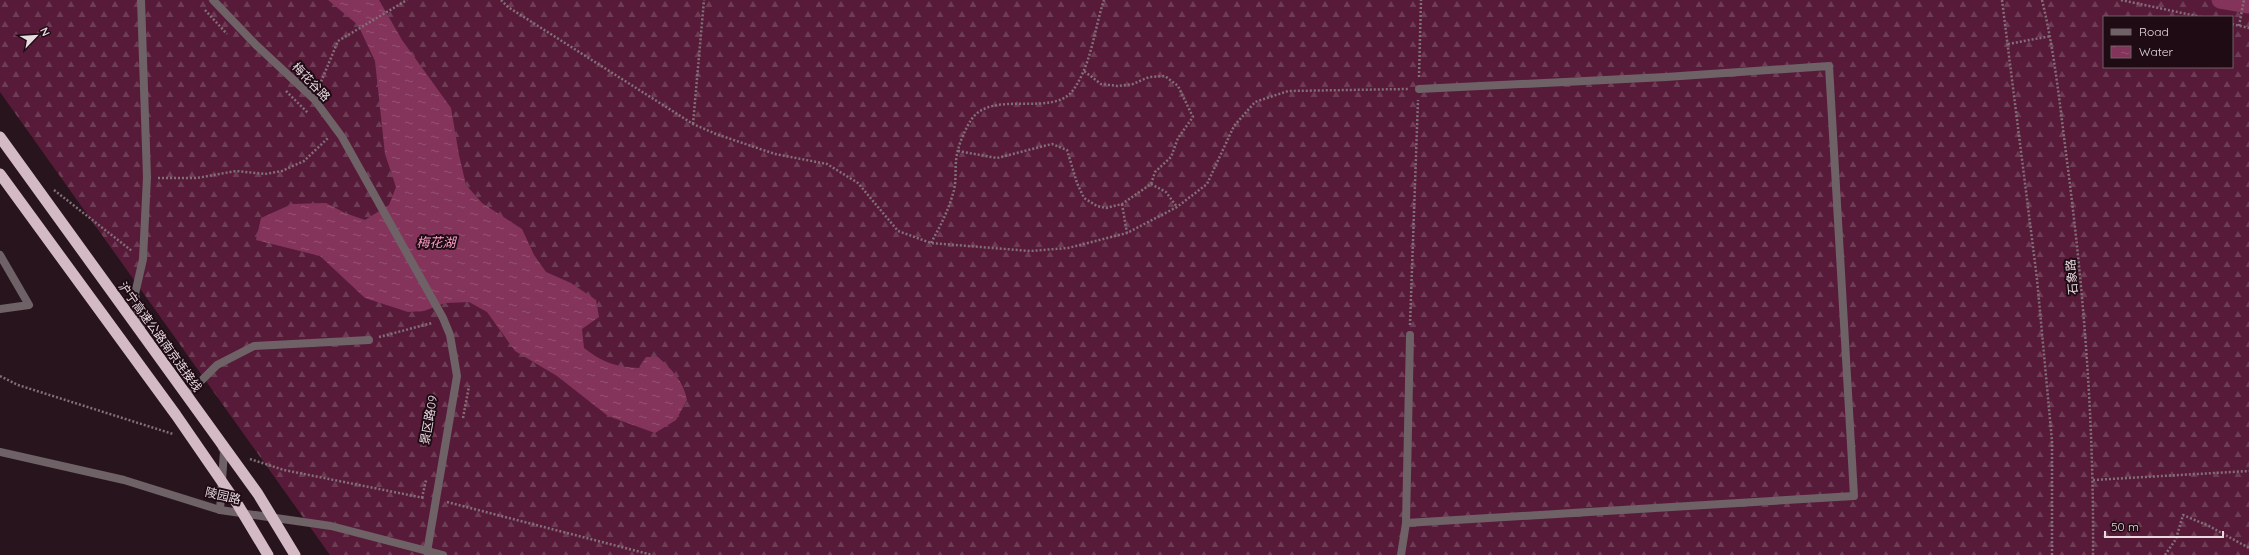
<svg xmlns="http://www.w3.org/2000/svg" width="2249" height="555" font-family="Quicksand,'Noto Sans SC',sans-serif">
<defs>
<pattern id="forest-firs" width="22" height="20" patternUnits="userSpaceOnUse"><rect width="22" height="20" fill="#571b39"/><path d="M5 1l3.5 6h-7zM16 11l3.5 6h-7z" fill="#6f3c55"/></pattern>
<pattern id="water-ripples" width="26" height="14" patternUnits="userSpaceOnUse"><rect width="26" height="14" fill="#84345b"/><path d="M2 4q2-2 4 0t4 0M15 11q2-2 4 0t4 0" fill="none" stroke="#955172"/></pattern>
</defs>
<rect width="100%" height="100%" fill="#28141d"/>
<path fill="url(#forest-firs)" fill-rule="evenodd" d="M0 0H2249V555H330L0 92ZM2104 17H2232V67H2104Z"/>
<path fill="url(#water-ripples)" d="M328 0H379L402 40 451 108 459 155 466 185 482 203 522 229 534 255 546 272 571 283 596 300 599 317 582 329 584 348C602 362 616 367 639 368L646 357H658C672 370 683 380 687 400L676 420 655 433 608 416 557 376 515 351 487 312 469 302 445 303 424 311 408 312 365 298 320 256 256 240 261 218 292 204 326 203 345 213 365 220 389 205 396 187 385 154 375 61 358 25Z"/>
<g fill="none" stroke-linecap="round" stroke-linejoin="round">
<path stroke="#84345b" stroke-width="17" d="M2220 0 2249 5"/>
<g stroke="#817077" stroke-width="2.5" stroke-dasharray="2 2" stroke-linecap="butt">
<path d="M501 0 508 7 693 124 716 134 775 154 827 164 858 183 898 231 931 243 1030 251 1068 248 1127 233 1177 207 1207 184 1234 126 1255 102 1288 91 1408 89"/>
<path d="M2002 0 2037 279 2052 441V555"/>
<path d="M2042 0C2055 53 2060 107 2067 161 2084 293 2094 422 2093 555"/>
<path d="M2121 0 2201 17"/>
<path d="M205 10 227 34"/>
<path d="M2232 24 2249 28"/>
<path d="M2239 26 2244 0"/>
<path d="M2008 44 2051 36"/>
<path d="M1419 77 1421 0"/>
<path d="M318 89 338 41 407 0"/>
<path d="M286 91 308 113"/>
<path d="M693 124 704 0"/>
<path d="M958 151 997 158 1052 144 1067 150 1077 183 1084 198 1097 206 1106 208 1122 204 1151 184 1155 172 1171 157 1178 138 1193 117 1178 86 1165 76 1149 77 1133 84 1117 86 1101 84 1084 71"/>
<path d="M158 178H197L236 171 265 174 282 171 304 161 328 138"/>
<path d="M1151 184 1166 192 1177 207"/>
<path d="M54 190 132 251"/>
<path d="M1122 204 1127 233"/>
<path d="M931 243C941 225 949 209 954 190 957 177 954 163 958 150 960 141 966 128 971 120 992 88 1054 119 1074 89 1092 62 1094 30 1104 0"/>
<path d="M1410 325 1418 100"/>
<path d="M379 337 432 323"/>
<path d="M0 376 18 385 173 434"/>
<path d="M463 418 469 386"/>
<path d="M250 459 284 470 424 498"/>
<path d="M2093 480 2249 471"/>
<path d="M422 498 426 480"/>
<path d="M447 502 652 555"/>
<path d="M2165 555 2176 539 2183 515 2209 526 2249 548"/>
</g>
<g stroke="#6e6267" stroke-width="8">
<path d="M0 255 29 305 0 309"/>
<path d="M186 396 217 365 254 346 369 340"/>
<path d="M1406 523 1854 496 1829 66 1666 77 1419 89"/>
<path d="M1401 555 1406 523 1410 335"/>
</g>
<g stroke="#6e6267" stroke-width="8">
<path d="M141 329 135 294 143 259 147 177 141 0"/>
<path d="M220 510 224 451 222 448"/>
</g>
<g stroke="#6e6267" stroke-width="8">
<path d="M213 0 256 45 314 99 342 137 443 318 450 335 457 376 427 552"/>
<path d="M0 452 124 480 220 510 331 526 443 555"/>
</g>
<g stroke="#d4bac4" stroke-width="11">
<path d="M0 137 258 494 295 555"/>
<path d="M0 174 176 415 238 505 268 555"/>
</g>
</g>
<g text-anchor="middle" stroke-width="4" stroke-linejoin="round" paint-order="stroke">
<g font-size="12" fill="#e9dae0" stroke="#1e0b14">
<text transform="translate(311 82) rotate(46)" y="4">梅花谷路</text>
<text transform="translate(2072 277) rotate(-95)" y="4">石象路</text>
<text transform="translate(160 337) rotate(54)" y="4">沪宁高速公路南京连接线</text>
<text transform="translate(429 420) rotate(-80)" y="4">景区路09</text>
<text transform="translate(223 496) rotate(13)" y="4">陵园路</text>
</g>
<g font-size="13" font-style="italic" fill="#f99ec5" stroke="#1e0b14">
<text x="436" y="247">梅花湖</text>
</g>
</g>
<rect x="2103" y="16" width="130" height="52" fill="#1e0b14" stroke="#6f5e66"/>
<rect x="2111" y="29" width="20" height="6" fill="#6e6267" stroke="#6f5e66"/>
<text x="2139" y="36" font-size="12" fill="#e9dae0">Road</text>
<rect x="2111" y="46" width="20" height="12" fill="url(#water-ripples)" stroke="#6f5e66"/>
<text x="2139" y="56" font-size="12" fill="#e9dae0">Water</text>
<g transform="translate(36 36) rotate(65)" stroke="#1e0b14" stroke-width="3" paint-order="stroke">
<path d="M0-3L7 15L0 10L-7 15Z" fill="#e9dae0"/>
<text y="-6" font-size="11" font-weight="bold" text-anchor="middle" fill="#e9dae0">N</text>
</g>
<path d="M2105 531v6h118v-6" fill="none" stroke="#e9dae0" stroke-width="2"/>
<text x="2111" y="531" font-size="12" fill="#e9dae0" stroke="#1e0b14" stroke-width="3" paint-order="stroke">50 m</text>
</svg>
